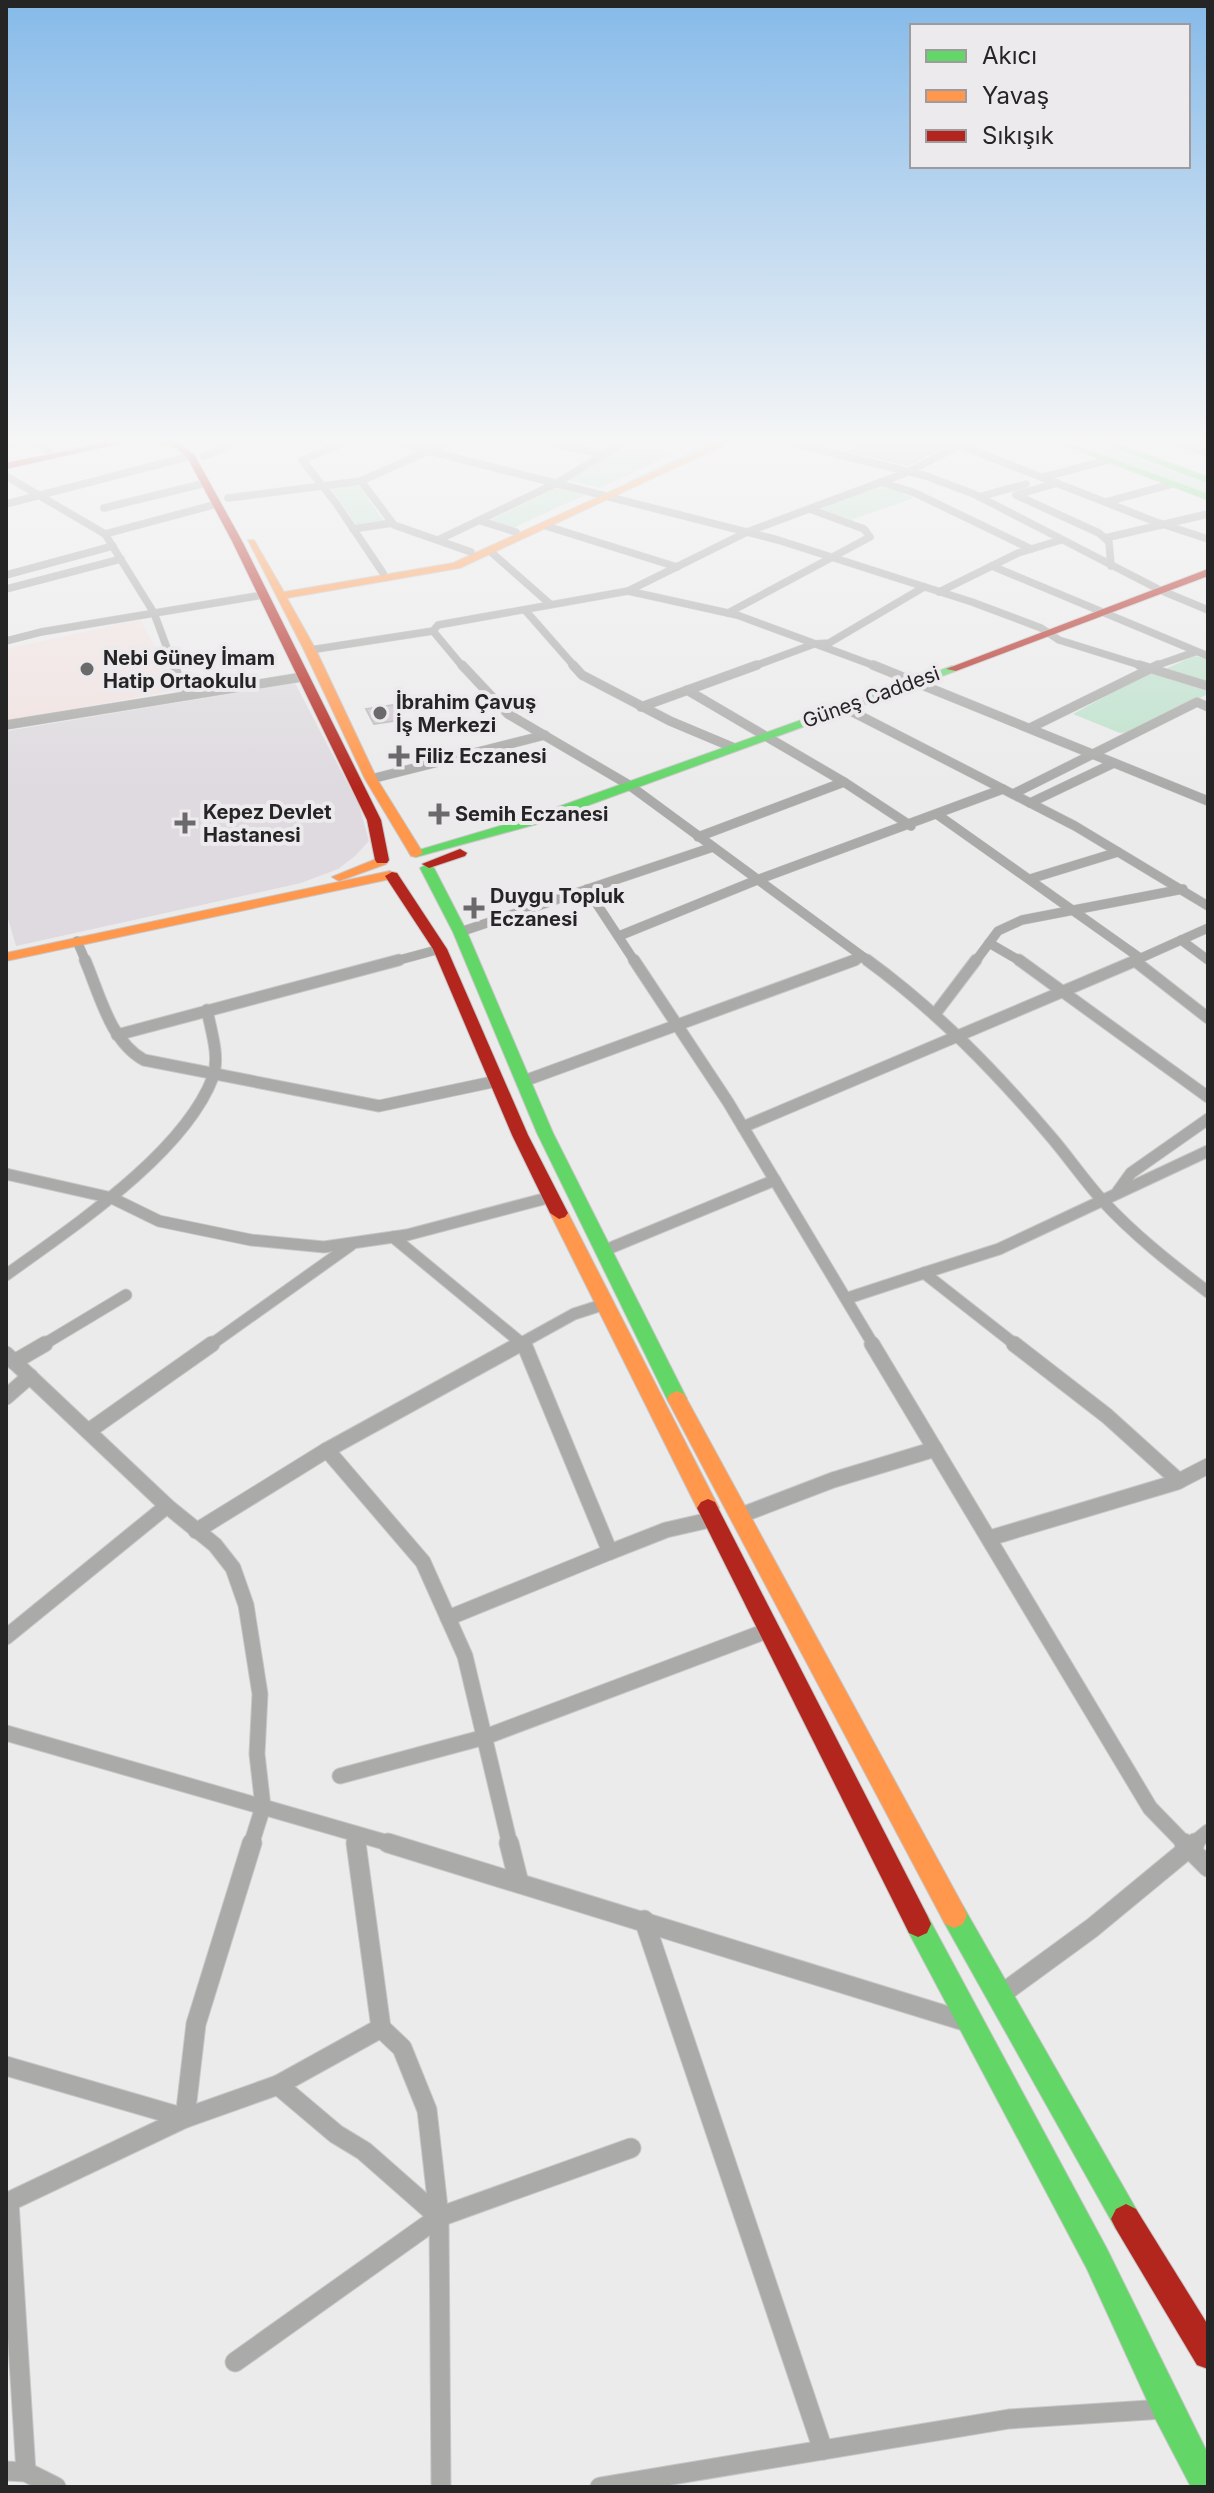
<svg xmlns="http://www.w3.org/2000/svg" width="1214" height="2493" font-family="Inter,sans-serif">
<rect width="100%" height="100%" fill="#ecebec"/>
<path fill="#dedadf" d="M295 683 359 805 369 841 355 856 338 869 301 883 16 946 6 912V731Z"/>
<path fill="#f0e2e0" d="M133 621H141L178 690 6 721V649Z"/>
<g fill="#bee1cc">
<path d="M637 439 698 442 600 488 568 480Z"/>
<path d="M1061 439H1083L1208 484V493Z"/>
<path d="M359 485 384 522 357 526 331 488Z"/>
<path d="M883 485 914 498 851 520 821 509Z"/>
<path d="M558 487 585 495 513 528 491 520Z"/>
<path d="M1194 656 1208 659V681L1163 670Z"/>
<path d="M1149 673 1208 689V694L1128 732 1120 733 1073 714Z"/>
</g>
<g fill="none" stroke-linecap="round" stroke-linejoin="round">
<g stroke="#94c3eb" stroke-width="3">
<path d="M64 451 120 439"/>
<path d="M629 483 722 439"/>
</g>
</g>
<g fill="#d4c8d4" stroke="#bcbbbc" stroke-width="2">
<path d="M874 439H957L908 465 850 451Z"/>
<path d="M393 705 401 720 374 724 366 709Z"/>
</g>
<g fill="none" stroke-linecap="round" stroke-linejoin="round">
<g stroke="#c8c7c8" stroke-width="8">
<g id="street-far4">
<path d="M30 439 48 450"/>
<path d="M354 439 302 460 336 503 383 573"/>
<path d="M382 439 778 540 972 602 1041 628 1059 640 1146 667"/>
<path d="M534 439 604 455"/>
<path d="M776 439 926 476 974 494 1160 590 1208 610"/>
<path d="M1166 439 1208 453"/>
<path d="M6 444 31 439"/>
<path d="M959 445 1156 522 1208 539"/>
<path d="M204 456 244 439"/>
<path d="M6 476 105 534 154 613 174 667"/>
<path d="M1044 477 1108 460"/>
<path d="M361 481 394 525 471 552"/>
<path d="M881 482 915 493 1031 549"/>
<path d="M1057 483 1016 495 1099 533 1109 542 1111 566"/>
<path d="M979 497 1026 484"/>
<path d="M228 498 361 481 455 439"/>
<path d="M1106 502 1172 484"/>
<path d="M6 504 191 456"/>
<path d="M104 508 206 483"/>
<path d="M481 521 516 532"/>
<path d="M546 526 677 567"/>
<path d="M353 529 392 523"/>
<path d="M105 534 217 504"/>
<path d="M1105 538 1208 514"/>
<path d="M440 539 557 483 629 439"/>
<path d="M491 552 550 604"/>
<path d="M992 566 1208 656"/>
<path d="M6 575 113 546"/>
<path d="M6 589 121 559"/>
<path d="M939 592 1018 553 1061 540"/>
<path d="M525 610 575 667"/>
<path d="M728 613 870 537 864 529 810 509"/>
<path d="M433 631 463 667"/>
<path d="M6 641 41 632 263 595"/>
<path d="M310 650 433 631 438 625 628 591"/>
<path d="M752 667 814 644 829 643 924 587"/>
<path d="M878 667 737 615 628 591 747 532 908 472 972 439"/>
<path d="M1152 667 1195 652"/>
</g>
</g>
<g stroke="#c8c7c8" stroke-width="10">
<g id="street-far3">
<path d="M174 665 185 695"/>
<path d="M462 665 508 714 629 785 870 962"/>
<path d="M573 665 582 675 670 721 732 747"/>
<path d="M873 665 1208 801"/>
<path d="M1139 665 1208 686"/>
<path d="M687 690 844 782 911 826"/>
<path d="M641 707 757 665"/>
<path d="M843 707 1075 826 1208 906"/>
<path d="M6 725 302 677"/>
<path d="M1030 728 1158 665"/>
<path d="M371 779 545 735"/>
<path d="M1013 794 1197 702 1208 707"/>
<path d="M1030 803 1114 763"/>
<path d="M938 815 1140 958"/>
<path d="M698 837 844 782"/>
<path d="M1030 879 1118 852"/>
<path d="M587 889 635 962"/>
<path d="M460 932 713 847"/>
<path d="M619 936 757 880 1003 789"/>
<path d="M1181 940 1208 960"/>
<path d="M77 941 86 962"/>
<path d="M989 943 1022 962"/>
<path d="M392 962 440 949"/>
<path d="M850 962 863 957"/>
<path d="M975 962 998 931 1022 920 1183 889"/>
<path d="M1132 962 1208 928"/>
</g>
</g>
<g stroke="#c8c7c8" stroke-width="13">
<g id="street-far2">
<path d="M85 960C100 995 110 1041 144 1060L379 1106 497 1081"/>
<path d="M634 960 728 1102 874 1346"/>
<path d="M867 960C937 1011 996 1072 1052 1138 1069 1158 1084 1180 1102 1200 1133 1234 1171 1264 1208 1292"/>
<path d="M1019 960 1208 1097"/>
<path d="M1135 961 1208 1018"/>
<path d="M935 1014 976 960"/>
<path d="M117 1035 399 960"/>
<path d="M524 1081 855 960"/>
<path d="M743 1127 1137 960"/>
<path d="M6 1174 112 1198 159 1221 251 1240 324 1247 407 1235 551 1197"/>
<path d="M1118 1191 1131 1173 1208 1119"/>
<path d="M393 1237 525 1346"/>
<path d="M603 1251 775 1180"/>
<path d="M924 1273 999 1249 1208 1151"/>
<path d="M6 1275C71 1228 184 1154 213 1077 220 1056 211 1031 207 1010"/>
<path d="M848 1298 924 1273 1017 1346"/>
<path d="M41 1346 126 1295"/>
<path d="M209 1346 351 1245"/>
<path d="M516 1346 574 1314 605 1304"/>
</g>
</g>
<g stroke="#c8c7c8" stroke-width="17">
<g id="street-far1">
<path d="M872 1344 1150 1808 1186 1845"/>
<path d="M1014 1344 1107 1416 1179 1481"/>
<path d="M6 1354 167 1506 215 1545 233 1568 246 1605 260 1694 257 1754 263 1807 251 1845"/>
<path d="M14 1362 45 1344"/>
<path d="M6 1397 30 1376"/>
<path d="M90 1430 212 1344"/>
<path d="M327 1450 423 1562 465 1656 510 1845"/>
<path d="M739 1516 833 1480 935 1449"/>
<path d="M196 1531 327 1450 520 1344"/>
<path d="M990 1538 1177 1482 1208 1466"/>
<path d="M610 1552 666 1530 714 1519"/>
<path d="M448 1618 610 1552 524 1344"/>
<path d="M6 1637 167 1506"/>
<path d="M6 1733 395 1845"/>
<path d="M340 1776 485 1737 769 1630"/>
<path d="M355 1834 356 1845"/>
<path d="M1192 1845 1208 1832"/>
</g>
</g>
<g stroke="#c8c7c8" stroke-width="21">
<g id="street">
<path d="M388 1843 964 2021"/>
<path d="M509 1843 519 1883"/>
<path d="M1184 1843 1208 1867"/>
<path d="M644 1920 823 2450"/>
<path d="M999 1996 1092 1928 1195 1843"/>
<path d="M381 2028 402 2048 427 2110 439 2217 441 2487"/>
<path d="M6 2066 185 2118 278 2085 381 2028 356 1843"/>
<path d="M278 2085 336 2134 364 2151 439 2217"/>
<path d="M9 2202 26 2472"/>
<path d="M6 2203 185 2118 196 2024 252 1843"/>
<path d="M235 2362 439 2217 631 2148"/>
<path d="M6 2471 26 2472 56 2487"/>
<path d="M600 2487 1009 2419 1164 2409"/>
</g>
</g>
<g stroke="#c8c7c8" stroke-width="2">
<g id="fast">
<path d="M1047 439H1058L1208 494V500Z"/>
<path d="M1092 439H1104L1208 477V483Z"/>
<path d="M952 666 958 669 956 671 537 824 416 857 409 853 527 818Z"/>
<path d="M427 864 434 868 467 932 553 1133 687 1399 684 1404H670L667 1399 537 1133 453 932 420 868Z"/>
<path d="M954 1902 963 1906 1136 2209 1141 2219 1136 2229 1126 2234 1116 2229 945 1924 941 1915 945 1906Z"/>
<path d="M918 1911 927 1915 1107 2249 1208 2454V2487H1191L1156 2420 1087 2269 909 1933 905 1924 909 1915Z"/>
</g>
</g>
<g stroke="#c8c7c8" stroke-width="2">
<g id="slow">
<path d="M120 439H157L183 445 179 448 155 444H117Z"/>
<path d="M726 439H737L460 568 287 598 316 650 377 779 423 853 416 857 411 856 365 779 304 650 248 540H254L284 592 453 563Z"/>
<path d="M381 857 386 858V864L339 881 332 877Z"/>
<path d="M390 871 397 875 395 878 6 961V953Z"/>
<path d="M559 1207 568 1213 719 1508 715 1514 708 1517 701 1514 697 1508 550 1213Z"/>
<path d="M677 1391 684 1394 963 1906 967 1915 963 1924 954 1928 945 1924 667 1399 670 1394Z"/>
</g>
</g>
<g stroke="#c8c7c8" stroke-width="2">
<g id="jam">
<path d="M125 439H140L6 469V463Z"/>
<path d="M166 439H175L195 456 242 541 381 820 389 860 387 863H377L375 860 367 820 232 541 187 457Z"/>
<path d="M1208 569V576L956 671 946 669Z"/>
<path d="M460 849 467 853 465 856 429 868 422 864Z"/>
<path d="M392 872 397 873 447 949 528 1135 568 1213 565 1217 559 1219 550 1213 512 1135 433 949 385 876Z"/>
<path d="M708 1499 715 1502 927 1915 931 1924 927 1933 918 1937 909 1933 697 1508 701 1502Z"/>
<path d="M1126 2204 1136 2209 1208 2325V2369L1197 2365 1116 2229 1111 2219 1116 2209Z"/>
</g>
</g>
<use href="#street-far4" stroke="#aaaaa9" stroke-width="7"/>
<use href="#street-far3" stroke="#aaaaa9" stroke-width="9"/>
<use href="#street-far2" stroke="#aaaaa9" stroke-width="11"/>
<use href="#street-far1" stroke="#aaaaa9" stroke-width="15"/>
<use href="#street" stroke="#aaaaa9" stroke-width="19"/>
<use href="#fast" fill="#63d668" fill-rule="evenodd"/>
<use href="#slow" fill="#ff974d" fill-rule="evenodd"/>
<use href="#jam" fill="#b3261e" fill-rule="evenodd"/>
</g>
<linearGradient id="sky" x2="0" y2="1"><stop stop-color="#86bae9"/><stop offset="0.56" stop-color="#f6f6f6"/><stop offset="1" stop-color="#f6f6f6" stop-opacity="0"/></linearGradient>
<rect width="1214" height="788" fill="url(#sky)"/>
<g fill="#6b6a6b" stroke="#edeaed" stroke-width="3">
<circle cx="87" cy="669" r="8"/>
<circle cx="380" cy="713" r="8"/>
<path d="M395 744h8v8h8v8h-8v8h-8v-8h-8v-8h8z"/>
<path d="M435 802h8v8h8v8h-8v8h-8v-8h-8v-8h8z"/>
<path d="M181 811h8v8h8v8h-8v8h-8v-8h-8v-8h8z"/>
<path d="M470 896h8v8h8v8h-8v8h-8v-8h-8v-8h8z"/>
</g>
<g text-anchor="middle" stroke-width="8" stroke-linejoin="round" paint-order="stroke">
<g font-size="20" font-weight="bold" fill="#262526" stroke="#edeaed" text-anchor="start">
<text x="103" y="665">Nebi Güney İmam<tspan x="103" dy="23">Hatip Ortaokulu</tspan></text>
<text x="396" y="709">İbrahim Çavuş<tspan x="396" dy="23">İş Merkezi</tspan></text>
<text x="415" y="763">Filiz Eczanesi</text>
<text x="203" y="819">Kepez Devlet<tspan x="203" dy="23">Hastanesi</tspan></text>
<text x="455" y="821">Semih Eczanesi</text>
<text x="490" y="903">Duygu Topluk<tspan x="490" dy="23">Eczanesi</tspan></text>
</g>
<g font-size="20" fill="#262526" stroke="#edeaed">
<text transform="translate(871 697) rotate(-20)" y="7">Güneş Caddesi</text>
</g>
</g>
<rect width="1214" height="2493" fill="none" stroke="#262526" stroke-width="16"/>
<rect x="910" y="24" width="280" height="144" fill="#edeaed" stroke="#9d9b9d" stroke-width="2"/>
<rect x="926" y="50" width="40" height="12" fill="#63d668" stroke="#9d9b9d" stroke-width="2"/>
<text x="982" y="64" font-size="24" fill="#262526">Akıcı</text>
<rect x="926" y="90" width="40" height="12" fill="#ff974d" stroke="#9d9b9d" stroke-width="2"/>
<text x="982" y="104" font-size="24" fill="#262526">Yavaş</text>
<rect x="926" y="130" width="40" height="12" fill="#b3261e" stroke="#9d9b9d" stroke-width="2"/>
<text x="982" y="144" font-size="24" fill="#262526">Sıkışık</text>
</svg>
